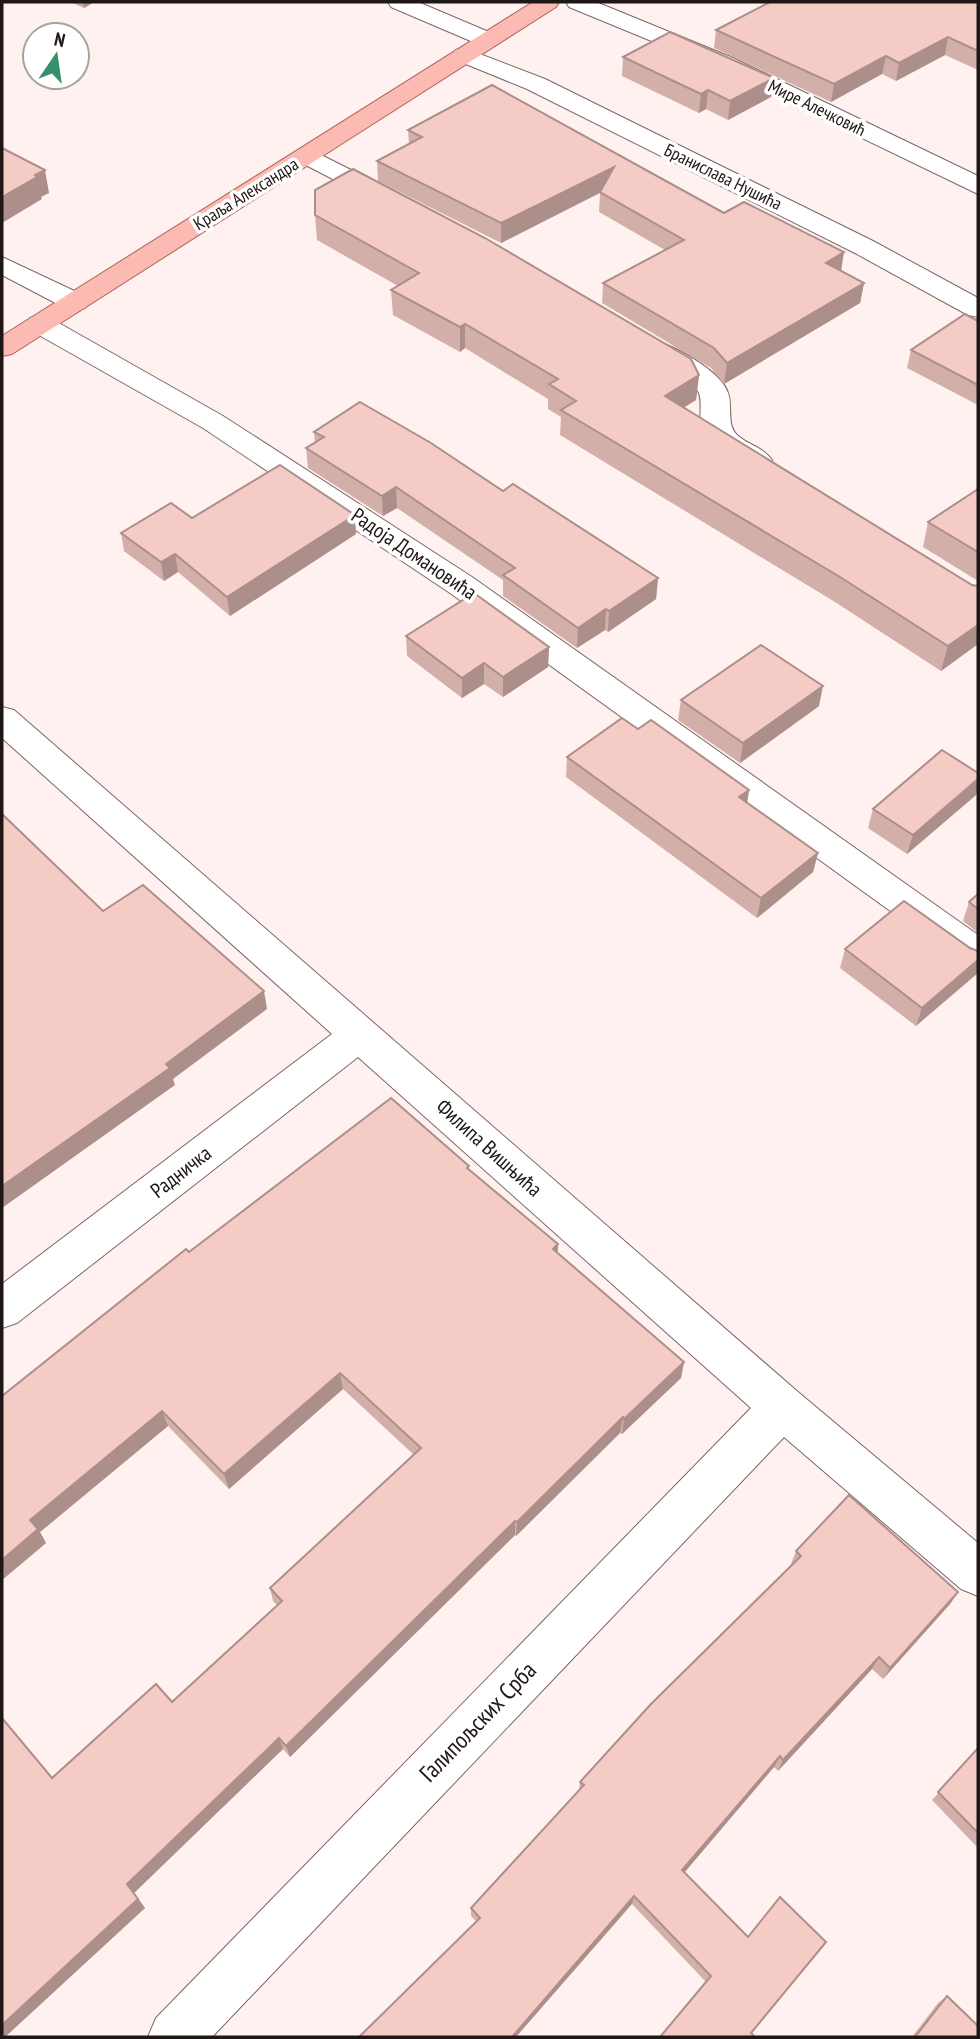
<svg xmlns="http://www.w3.org/2000/svg" width="980" height="2039" font-family="'PT Sans Narrow',sans-serif">
<rect width="100%" height="100%" fill="#fff1ef"/>
<g fill="none" stroke-linecap="round" stroke-linejoin="round">
<g stroke="#7b6866" stroke-width="2">
<g id="minor">
<path d="M388 2H418L496 35 500 40 496 45H480L391 7Z"/>
<path d="M566 2H596L733 58 978 176V194L717 68 569 7Z"/>
<path d="M464 48 545 79 873 241 978 298V317L968 315 855 253 527 89 456 60 452 55 456 50Z"/>
<path d="M307 148 397 193 401 198 397 203 388 206 379 203 298 161 294 156 298 151Z"/>
<path d="M2 257 85 296 89 302 85 308 75 310 65 308 2 275Z"/>
<path d="M40 316 50 318 223 416 472 577 978 935V970L965 965 450 593 203 428 30 330 26 324 30 318Z"/>
<path d="M654 341C674 345 722 372 728 393 733 406 726 424 737 435 748 445 763 447 772 460L768 467C743 473 707 448 701 423 699 413 703 400 698 391 687 375 661 365 644 355L640 349 644 343Z"/>
<path d="M2 707 14 710 798 1392 978 1543V1596L961 1589 784 1437 212 2037H148L156 2018 751 1408 358 1057 17 1323 2 1328V1284L332 1034 2 738Z"/>
</g>
</g>
<g stroke="#ad645b" stroke-width="2">
<path id="major" d="M533 2H559L556 7 12 354 2 356V336Z"/>
</g>
<use href="#minor" fill="#fff" fill-rule="evenodd"/>
<use href="#major" fill="#fbbbb3" fill-rule="evenodd"/>
</g>
<g fill="#d3afa9">
<path d="M70 2H94L84 8Z"/>
<path d="M978 2V70L945 55 896 81 882 74 831 102 714 48 716 30Z"/>
<path d="M623 57 774 78 771 97 728 120 706 109 699 113 622 76Z"/>
<path d="M408 130 724 213 864 283 860 303 724 384 711 368 602 303 603 283 665 250 599 212 600 193 501 243 378 181 377 161 409 144Z"/>
<path d="M315 215 699 375 696 400 684 408 972 585 978 586V644L941 671 835 602 560 435 561 417 548 409V399L465 348 460 352 393 315 391 290 398 286 317 240Z"/>
<path d="M978 321V405L907 368 911 350Z"/>
<path d="M314 432 503 491 658 578 656 599 608 632 605 630 577 648 503 596V580L397 508 383 516 308 468 306 448 315 443Z"/>
<path d="M978 489V581L923 547 928 522Z"/>
<path d="M355 515 356 534 230 616 178 572 164 581 124 551 121 533 192 518Z"/>
<path d="M406 636 549 647 548 667 503 697 484 684 462 698 407 656Z"/>
<path d="M681 700 819 706 740 763 678 720Z"/>
<path d="M638 729 749 790 747 803 818 853 813 872 757 918 566 777 567 757Z"/>
<path d="M978 773V789L976 795 907 854 868 828 873 809Z"/>
<path d="M978 894V933L963 921 969 902Z"/>
<path d="M970 948 916 1026 840 968 845 949Z"/>
<path d="M469 1169 558 1244V1254L684 1362 681 1378 622 1434 620 1433 516 1536 515 1535 290 1757 283 1749 134 1893 145 1908 5 2037 52 1778 172 1702 277 1605 273 1601 270 1588 414 1455 343 1389 229 1489 168 1426 40 1532 46 1543 2 1580 189 1252Z"/>
<path d="M796 1551 958 1592 950 1604 883 1679 872 1669 778 1771 774 1767 684 1872 748 1937 826 1942 706 1982 632 1904 476 1921 471 1916V1908L579 1791 580 1782 792 1565 791 1564Z"/>
<path d="M978 1748V1848L932 1800Z"/>
<path d="M947 1996 978 2037H912L938 2003Z"/>
</g>
<g fill="#ac8e8a">
<path d="M83 2H94L84 8Z"/>
<path d="M948 37 945 55 896 81 899 63Z"/>
<path d="M886 56 882 74 831 102 834 84Z"/>
<path d="M774 78 771 97 728 120 730 101Z"/>
<path d="M708 90 706 109 699 113 701 94Z"/>
<path d="M614 167 613 186 501 243V223Z"/>
<path d="M45 170 49 193 41 197 42 199 2 223V197Z"/>
<path d="M844 252 841 272 826 263Z"/>
<path d="M864 283 860 303 724 384 727 363Z"/>
<path d="M465 324V348L460 352V327Z"/>
<path d="M699 375 696 400 662 420 665 396Z"/>
<path d="M396 487 397 508 383 516 382 496Z"/>
<path d="M355 515 356 534 230 616 227 597Z"/>
<path d="M175 554 178 572 164 581 161 562Z"/>
<path d="M658 578 656 599 608 632 609 611Z"/>
<path d="M606 609 605 630 577 648 578 628Z"/>
<path d="M978 625V644L941 671 948 646Z"/>
<path d="M549 647 548 667 503 697V677Z"/>
<path d="M484 663V684L462 698V678Z"/>
<path d="M823 686 819 706 740 763 743 743Z"/>
<path d="M978 779V789L976 795 907 854 913 835Z"/>
<path d="M749 790 746 810 739 797Z"/>
<path d="M818 853 813 872 757 918 761 898Z"/>
<path d="M978 960V973L916 1026 922 1008Z"/>
<path d="M264 991 267 1009 173 1079 175 1085 2 1208V1186Z"/>
<path d="M558 1244 557 1261 553 1249Z"/>
<path d="M684 1362 681 1378 622 1434 624 1419Z"/>
<path d="M340 1373 343 1389 229 1489 224 1474Z"/>
<path d="M162 1411 168 1426 40 1532 46 1543 2 1580V1560L30 1520Z"/>
<path d="M623 1417 620 1433 516 1536 517 1522Z"/>
<path d="M515 1521V1535L290 1757 286 1746Z"/>
<path d="M958 1592 950 1604 883 1679 890 1668Z"/>
<path d="M879 1657 872 1669 778 1771 783 1760Z"/>
<path d="M279 1738 283 1749 134 1893 145 1908 5 2037H2V2025L127 1884Z"/>
<path d="M780 1756 774 1767 679 1879 682 1870Z"/>
<path d="M634 1896 632 1904 516 2037H512Z"/>
</g>
<g fill="#f5cbc5" stroke="#ac8e8a" stroke-width="2">
<path d="M770 2H978V51L948 37 899 63 886 56 834 84 716 30Z"/>
<path d="M670 32 774 78 730 101 708 90 701 94 623 57Z"/>
<path d="M492 85 724 213 744 202 844 252 826 263 864 283 727 363 714 348 603 283 684 240 600 192 614 167 501 223 377 161 422 137 408 130Z"/>
<path d="M2 148 45 170 35 175 37 177 2 197Z"/>
<path d="M353 169 485 238 691 359 699 375 665 396 972 585 978 586V625L948 646 840 577 561 410 576 401 549 384 558 379 465 324 460 327 391 290 419 273 315 215V190Z"/>
<path d="M965 314 978 321V385L911 350Z"/>
<path d="M360 402 431 443 503 491 513 484 658 578 609 611 606 609 578 628 503 575 515 568 396 487 382 496 306 448 324 437 314 432Z"/>
<path d="M280 465 355 515 227 597 175 554 161 562 121 533 171 503 192 518Z"/>
<path d="M978 489V552L928 522Z"/>
<path d="M474 593 549 647 503 677 484 663 462 678 406 636Z"/>
<path d="M761 645 823 686 743 743 681 700Z"/>
<path d="M622 718 638 729 651 720 749 790 739 797 818 853 761 898 567 757Z"/>
<path d="M942 750 978 773V779L913 835 873 809Z"/>
<path d="M2 814 103 911 143 885 264 991 166 1064 170 1068 2 1186Z"/>
<path d="M978 894V909L969 902Z"/>
<path d="M904 901 970 948 978 951V960L922 1008 845 949Z"/>
<path d="M391 1098 469 1166 467 1168 558 1244 553 1249 684 1362 624 1419 623 1417 517 1522 515 1521 286 1746 279 1738 127 1884 138 1899 2 2025V1718L52 1778 156 1684 172 1702 282 1601 270 1588 421 1448 340 1373 224 1474 162 1411 30 1520 38 1529 2 1560V1396L186 1249 189 1252Z"/>
<path d="M849 1495 958 1592 890 1668 879 1657 783 1760 780 1756 682 1870 748 1937 780 1897 826 1942 751 2033 755 2037H660L711 1976 634 1896 512 2037H359L480 1918 471 1908 584 1785 580 1782 651 1704 801 1556 796 1551Z"/>
<path d="M978 1748V1833L938 1792Z"/>
<path d="M947 1996 978 2026V2037H915Z"/>
</g>
<g text-anchor="middle" stroke-width="7" stroke-linejoin="round" paint-order="stroke">
<g font-size="18" fill="#1f1716" stroke="#fff">
<text transform="translate(817 108) rotate(26)" y="6">Мире Алечковић</text>
<text transform="translate(723 177) rotate(26)" y="6">Бранислава Нушића</text>
<text transform="translate(246 194) rotate(-32)" y="6">Краља Александра</text>
</g>
<g font-size="21" fill="#1f1716" stroke="#fff">
<text transform="translate(414 554) rotate(34)" y="7">Радоја Домановића</text>
<text transform="translate(489 1148) rotate(42)" y="7">Филипа Вишњића</text>
<text transform="translate(181 1172) rotate(-38)" y="7">Радничка</text>
</g>
<g font-size="24" fill="#1f1716" stroke="#fff">
<text transform="translate(478 1722) rotate(-46)" y="8">Галипољских Срба</text>
</g>
</g>
<rect width="980" height="2039" fill="none" stroke="#1f1716" stroke-width="7"/>
<g transform="translate(56 56) rotate(13)"><circle r="33" fill="#ffffff" stroke="#a5a2a2" stroke-width="2"/>
<path d="M0-5L12 26L0 18L-12 26Z" fill="#369168"/>
<text y="-10" font-size="19" font-weight="bold" text-anchor="middle" fill="#1f1716">N</text>
</g>
</svg>
